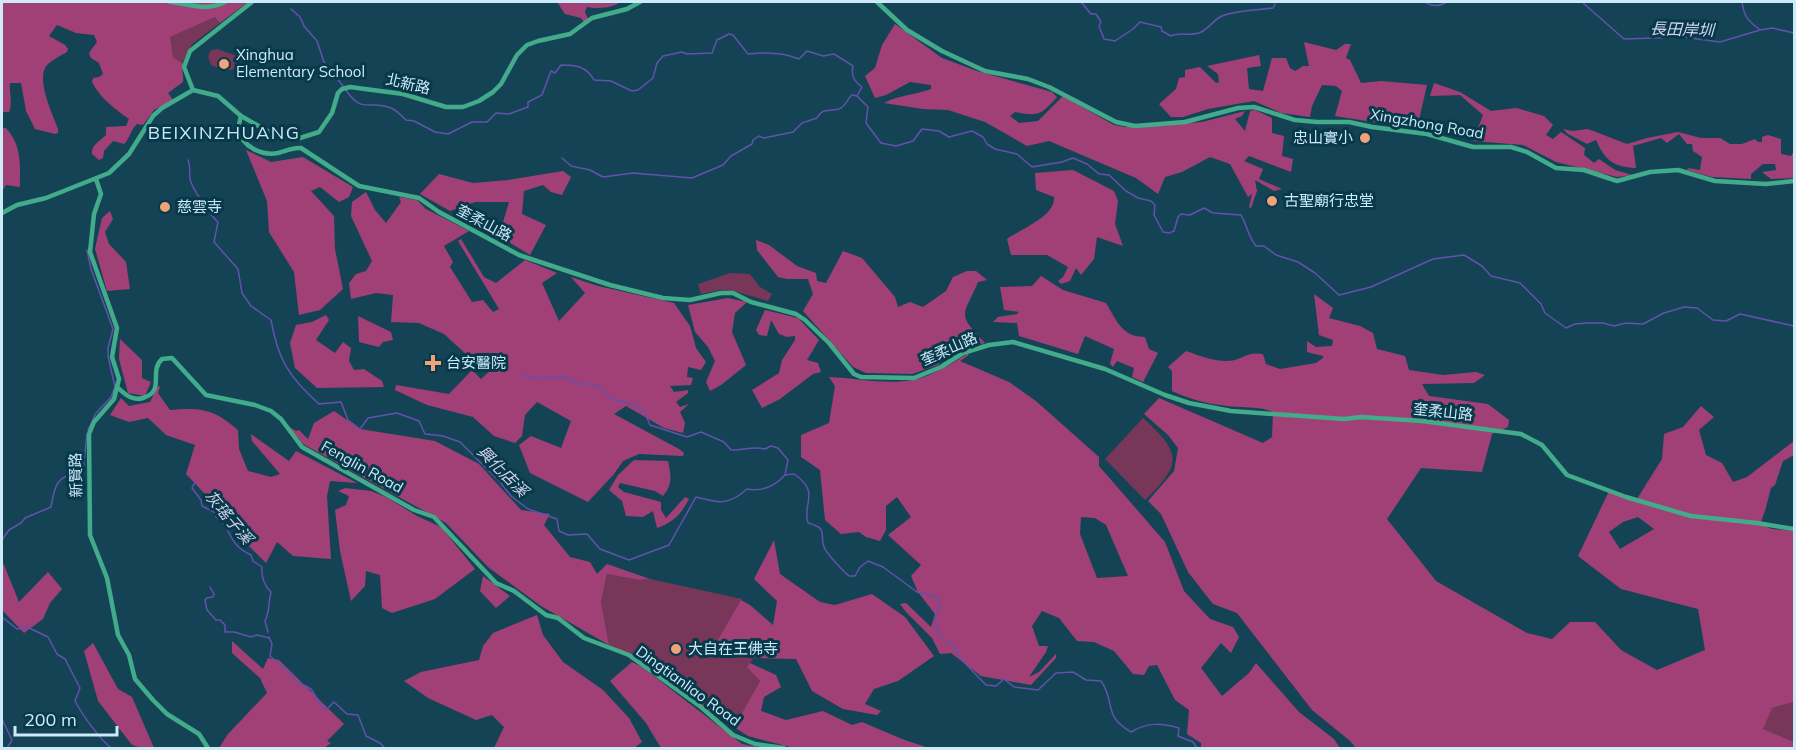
<svg xmlns="http://www.w3.org/2000/svg" width="1796" height="750" font-family="Mulish,'Noto Sans TC',sans-serif">
<rect width="100%" height="100%" fill="#154356"/>
<g fill="#783659">
<path d="M215 17 220 23 192 44 182 64 173 57 169 37Z"/>
<path d="M217 49 237 56 239 61 236 68 230 70 212 66C208 60 207 56 211 50Z"/>
<path d="M730 273 750 274 760 287 772 294 768 301 734 291 720 290 701 294 698 284Z"/>
<path d="M1143 418C1180 452 1184 463 1145 500L1105 459Z"/>
<path d="M607 574 639 580 650 579 742 599 717 641 754 658 747 667 760 681 734 727 609 645 601 602Z"/>
<path d="M1794 702V742L1762 729 1772 708Z"/>
</g>
<g fill="#a14076" fill-rule="evenodd">
<path d="M2 2H248L220 23 215 17 170 37 173 57 183 64C181 70 184 76 183 82L168 93 173 100 154 110 143 125 137 124C130 130 130 139 124 144L113 141 104 151 103 158 99 160 92 154C91 145 100 141 106 135V127L126 126 129 119C116 110 99 97 92 82L93 78 99 77 103 74 99 63 91 58 89 53 97 42 94 35 76 33 57 25 49 36 65 45 68 49 67 52C60 56 52 60 47 65 35 78 53 115 58 129V133L55 134 35 129 26 111 21 83H10C9 93 13 103 9 112H2Z"/>
<path d="M557 2H621C611 8 599 9 587 7L585 12 589 21 588 24H585L581 18 565 14Z"/>
<path d="M895 24 942 58 977 71 1052 92 1057 97C1042 114 1039 117 1015 112L1010 116 1019 123 1038 121 1063 96 1114 125 1125 127 1202 122 1245 111 1242 116 1235 119 1245 131 1250 111 1255 110 1272 118V133L1284 136 1282 156 1293 159 1291 172 1249 156 1244 161 1263 169 1259 179 1282 189 1274 191 1255 180 1257 191 1251 208 1249 207 1252 194 1248 197 1230 164 1210 157 1182 172 1165 177 1158 194 1136 178 1049 141 1027 146 985 122 948 110 923 109 884 103C899 95 915 95 931 89V85L910 82 886 95 875 98 865 76 875 68 882 45Z"/>
<path d="M1304 42 1336 50 1345 44H1351L1346 58 1350 60 1361 83 1381 81 1427 85 1417 129 1335 116 1342 91 1336 86 1322 85 1312 106 1310 117 1281 113 1254 101 1208 109 1183 117H1171L1159 104 1176 89 1179 78 1185 77V70L1200 67 1216 83 1219 82 1218 74 1207 66 1259 55 1261 66 1247 68 1249 89 1263 91 1272 58H1286L1290 68 1295 71 1303 66H1309Z"/>
<path d="M1434 83 1460 92 1491 111 1516 108 1544 116 1553 125 1546 135 1553 139 1561 132 1585 148 1584 155 1594 163 1599 159 1615 170 1632 175 1617 177 1556 162 1523 145 1473 141 1483 115 1460 95 1430 96Z"/>
<path d="M2 128H6C22 146 20 164 20 187L6 185 2 191Z"/>
<path d="M1563 129 1572 131 1588 129 1627 144 1647 138 1678 132 1701 138H1720L1730 144H1742L1755 139 1758 142H1762V137L1768 135 1781 139V154L1791 156 1794 151V178L1771 179 1762 172 1776 170 1775 164H1763L1751 174V179L1712 177 1687 170 1688 168 1700 170 1702 157 1693 151 1692 144H1687L1679 134 1667 143 1661 138 1633 146 1636 168C1614 167 1605 161 1596 140L1587 144 1568 134Z"/>
<path d="M246 150 271 162 303 157 353 187 349 197 339 202 320 187 311 191 334 216 335 249 343 289 320 310 299 315 294 272 269 232 267 201Z"/>
<path d="M1073 170 1114 191 1118 201 1115 224 1123 246 1097 237 1094 259 1081 275 1076 268 1070 281 1061 284 1058 281 1063 277 1068 267 1047 255H1011L1007 239C1021 229 1056 216 1054 197L1036 190 1035 173Z"/>
<path d="M563 171 571 177 562 195 551 192 543 185 524 191 522 214 546 225 530 255 499 236 509 202H475L450 211 420 194 439 174 473 183 508 180Z"/>
<path d="M366 192 375 210 386 223 401 202 399 197 417 200 426 209 469 231 444 246 453 262 450 267 472 302 483 300 493 312 499 309 458 241 461 239 484 277 496 283 525 260 557 273 542 283 559 321 585 293 571 277 598 286 674 303 690 326 696 348 706 362 701 370 688 367 687 377 693 378 691 385 670 386 674 392 688 390V393L676 402 680 407 689 404 680 412 685 423 683 433 664 428 626 406 614 414 679 449 684 453 683 456 639 454 623 461 614 474 588 502 530 473 519 445 531 436 561 448 571 421 537 402 525 415 522 436 515 443 494 436 473 417 427 405 395 390 396 385 449 394 472 370 481 379 492 369 467 355 444 334 419 323 391 322 393 295 376 293 351 299 349 283 356 274 366 271 372 261 351 216 352 202Z"/>
<path d="M110 211 113 219 105 232 109 244 126 262 130 289 107 291 95 249 102 218Z"/>
<path d="M756 240 769 245 797 266 816 273 817 281 826 283 843 251 862 258 895 297 898 307 910 302 923 307 946 291 953 277 967 271H976L987 280 978 282C963 318 956 312 985 343L952 352 938 365 912 374 866 373 853 367 803 311 813 294 808 279H787L778 277 757 250Z"/>
<path d="M1041 276 1063 290 1106 303C1117 321 1122 337 1145 337L1149 349 1158 353 1143 382 1132 377 1134 368 1117 361 1113 367 1110 364 1114 349 1085 336 1078 354 1019 336 1017 323 993 322 998 317 1017 314 1019 312 1004 310 1000 287 1032 286Z"/>
<path d="M1314 294 1333 308 1329 318 1360 326 1373 333 1377 349 1405 356 1409 370 1443 375 1476 372 1485 375 1474 383 1422 384 1429 396 1488 404 1509 420 1508 427 1492 434 1482 472 1421 468 1387 519 1436 581 1527 633 1552 639 1570 622H1595L1621 650 1657 670 1705 650 1698 609 1621 589 1578 556 1610 489 1637 499 1662 459 1664 434 1683 427 1701 406 1714 417 1699 430 1706 455 1722 463 1733 482 1747 477 1794 441V455L1783 461 1775 485 1771 488 1765 511 1760 524 1772 529 1794 531V702L1772 708 1763 729 1794 742V748H1356L1349 740 1312 710 1237 613 1213 604 1188 572 1161 514 1148 501 1174 471 1178 448 1168 435 1144 414 1159 398 1263 443 1272 437 1273 412C1261 407 1253 408 1241 407 1217 406 1193 401 1172 391V371L1168 367 1186 351C1200 356 1220 364 1235 360 1247 356 1249 352 1263 354L1266 364 1280 369 1316 363 1323 358V356L1307 352V341L1316 347 1332 346 1333 340 1319 335ZM1638 517 1654 529 1620 549 1609 532 1623 522Z"/>
<path d="M728 298 747 302 735 313 732 332 746 365 721 385 710 391 706 382 715 361 708 347 695 332 688 305Z"/>
<path d="M765 310 798 318 819 340 807 360 818 363 821 372 813 374 780 399 762 408 752 390 779 373 782 360 795 340V336L787 337 779 334 771 320 767 336 759 335 756 330Z"/>
<path d="M326 315 329 320 316 340 335 353 343 342 351 348 349 361 354 370 364 369 382 381 384 387 317 388 295 368 290 343 296 325 312 322Z"/>
<path d="M358 316 391 332 393 340 383 342 379 347 359 342Z"/>
<path d="M120 339 142 360V378L151 382 145 396 128 393 119 359Z"/>
<path d="M967 354 969 355 960 361 1009 382 1036 401 1099 457V466L1165 542 1184 591 1210 619 1233 627 1239 637 1231 653 1221 643 1201 668 1222 696 1249 673 1256 663 1299 712 1334 739 1340 748H1201V743L1187 734 1189 710 1175 700 1157 665 1149 666 1144 675 1133 674 1114 651 1094 642 1077 641 1059 618 1042 611 1032 626 1039 646H1048L1046 652 1029 677 1039 672 1056 654V658L1031 685 981 676 951 653 940 654 932 638 906 612 900 604 906 603 931 627 935 614 918 592 911 576 921 565 888 535 911 517 897 497 886 506V530L880 541 866 537 859 532 841 534 825 520 820 470 801 457V435L829 423 835 386 829 377C856 378 886 385 913 380 930 377 953 363 967 354ZM1081 517 1095 518 1106 525 1128 576 1097 578 1080 534Z"/>
<path d="M158 386 160 387 158 393 170 410C201 407 214 409 238 430L239 449 248 471 271 477 280 474 252 441 251 434 289 461 296 451 357 483 330 481 327 496 331 559 293 556 277 542 266 563 242 539 248 525 205 494 186 474 195 445 166 435 148 418 129 422 110 415 121 398 129 406 150 402Z"/>
<path d="M334 411 360 429 435 441 479 464 521 510 550 514 544 525 570 557 590 562 597 574 607 564 650 579 639 580 607 574 601 602 609 645 541 606 488 567 446 523 303 444 288 426 296 431 299 430 308 439 314 423Z"/>
<path d="M634 460 668 461C671 475 673 484 663 496L655 491 620 483 618 487 624 492 661 502V510L666 518 685 497 689 499C681 514 674 522 657 528L653 511 643 517 626 516 622 501 609 490 618 475Z"/>
<path d="M345 488 371 491 386 497 417 516 441 527 475 569 435 599 392 613 382 608 380 575 366 571 365 586 351 601 340 551 335 510 346 505 349 496 338 491Z"/>
<path d="M774 540 780 574 820 602 835 605 872 594 905 617 934 656 898 681 874 689 865 704 881 711 877 715 843 709 812 691 796 659 754 658 717 641 741 600 750 605 773 625 777 601 754 579Z"/>
<path d="M2 560 19 602 48 572 62 589 50 603 43 619 24 633 2 610Z"/>
<path d="M483 576 510 596 496 608 480 591Z"/>
<path d="M537 615 543 635 563 662 603 690 629 718 642 742 634 748H494L504 727 492 715 476 720 428 698 404 681 421 672 479 660 483 646 493 633Z"/>
<path d="M232 641 263 669 268 658 279 660 344 724 327 741 331 743 324 748H219L228 734 267 693 260 678 232 653Z"/>
<path d="M93 643 118 689 132 697 154 748H142L132 745 98 701 84 651Z"/>
<path d="M632 662 642 667 742 744 763 748H661L646 723 610 681Z"/>
<path d="M750 663 776 675 781 687 764 697 761 711 786 720 823 711 852 725 862 722 902 739 929 748H794L748 736 734 727 760 681 747 667Z"/>
</g>
<g fill="none" stroke-linecap="round" stroke-linejoin="round">
<g stroke="#6251ad" stroke-width="1.5">
<path d="M1081 2 1091 14H1096L1101 22 1099 26 1104 39 1115 41 1133 29 1140 22 1161 27 1162 31 1171 36C1180 32 1188 36 1199 33 1208 30 1213 20 1222 16 1236 10 1258 10 1273 8L1276 2"/>
<path d="M1425 2C1432 7 1440 6 1447 2"/>
<path d="M1549 2H1557"/>
<path d="M1582 2 1624 39 1683 37 1720 42 1760 30 1772 28 1794 33"/>
<path d="M1742 2C1744 16 1747 20 1759 29"/>
<path d="M291 9 300 17 304 26 317 41 324 62 343 86"/>
<path d="M346 90C362 115 370 99 391 108 396 110 402 116 406 120L414 121 435 132 448 134 472 122H487L496 113 509 114 528 107V102L542 95 551 71 555 73 561 65C576 65 586 66 594 80L611 81 632 91 638 90 653 78 657 63 663 56 682 52 687 54 712 53 717 40 729 34 733 35 748 54C765 52 783 52 799 59L807 51 823 56 834 54 853 66C851 76 854 81 862 87L857 96 868 107 866 123 881 143 896 146 913 141 922 129 939 131 949 137 972 131 983 137 987 144 995 149 1017 154 1032 167 1062 162 1073 158 1087 164 1099 174 1109 175 1126 191 1138 198 1151 201 1155 205 1154 215 1163 232 1169 233 1174 231 1178 217 1181 214 1190 215 1204 208 1213 213 1241 215C1247 225 1248 237 1256 246H1264L1276 255 1298 262 1315 273 1339 295 1371 287 1433 259 1464 255 1482 266 1491 276 1520 283 1541 304 1545 313 1566 328 1575 324 1587 323H1603L1614 326 1626 323 1643 324 1664 313 1684 307 1697 308 1713 320 1726 321 1740 314 1794 326"/>
<path d="M562 158 571 166 590 170 603 177 633 173 692 178 723 165 731 156 752 144 753 140 759 136 764 138 793 132 802 123 817 118C823 107 829 112 839 109 845 107 847 99 852 95L857 96"/>
<path d="M188 160C191 167 189 171 190 178 190 186 211 216 218 222L214 242 238 269 242 293 251 306 271 320C278 360 289 377 319 404L341 402 348 420 360 429 368 418 397 413 419 421 425 434 443 436 460 442 501 483 511 496 528 509 557 519 559 531 568 535 587 534 600 549 629 560 669 545 696 497C719 503 728 506 747 489 763 492 775 486 785 475L794 474C821 492 802 503 808 523 829 529 819 532 824 547 826 553 844 572 849 576H855L860 567 868 561 883 567 917 592 937 597 940 603 935 621 939 635 954 646 960 658 986 685 996 686 1004 679 1014 687 1038 690 1056 673 1073 672 1086 680 1101 681C1116 702 1102 715 1131 732 1147 722 1161 723 1179 728L1178 736 1193 742 1197 748"/>
<path d="M87 250 91 269 113 329 108 348V356L115 387 111 397 96 413 88 430"/>
<path d="M519 375 536 378 565 377 577 384H592L598 386 612 399 634 405 644 411 650 425 687 437 701 432 724 442 731 450C743 450 753 446 765 449L771 446 778 448 788 460 785 475"/>
<path d="M83 471 87 434"/>
<path d="M197 478 192 488 201 500 202 506 216 513V517C232 526 226 544 251 555L253 561 262 567C261 577 264 585 271 592 268 603 270 611 265 621L268 632"/>
<path d="M2 540 9 530 21 523 25 518 51 507C54 490 56 474 76 475"/>
<path d="M210 587 214 594 213 597 207 598 205 600 207 610 216 620H220L225 625V632H234L251 637 257 635 269 638"/>
<path d="M2 617 17 629 27 627 48 637 57 654 65 659 80 688 75 701C83 716 99 738 111 748"/>
<path d="M269 637 272 644 270 656 287 670 296 681 311 689 323 708 327 709 334 702 347 714 358 715 366 736 380 743 385 748"/>
<path d="M2 719 12 740 7 748"/>
</g>
<g stroke="#42ab8a" stroke-width="4.5">
<path d="M170 2C191 4 205 12 225 2"/>
<path d="M877 2 907 30 942 51 985 71 1028 79 1049 87 1116 122 1135 126 1185 122 1238 108 1254 107 1295 120 1317 122H1349L1372 127 1427 134 1473 147H1511L1527 152 1556 168 1584 170 1617 181 1650 172 1678 170 1715 181 1766 184 1794 181"/>
<path d="M193 90 184 67 190 51 252 2"/>
<path d="M241 116C240 120 238 126 239 130 242 147 262 156 278 153 286 151 293 147 301 148L359 186 419 198 439 212 519 255 610 285 663 298 690 300 721 293H733L751 302 796 314 805 320 829 343 854 374 861 377 914 378 941 367 963 353 989 345 1013 342 1105 369 1165 395 1189 403 1231 411 1344 419 1361 417 1422 421 1521 434 1542 445 1567 475 1626 497 1691 516 1757 523 1794 529"/>
<path d="M96 179 101 194 94 214 90 252 117 328 112 357 119 379 114 399 94 422 89 434 90 535 107 578 118 635 129 655 135 679 153 700 167 714 199 734 208 748"/>
<path d="M2 213 17 205 46 198 109 173 129 154 153 116 162 108 193 90 218 96 241 116 271 133 283 137 300 138 319 132 332 113 338 93 342 89 350 87 403 94 446 107H463L479 101 493 92 501 84 517 55 527 45 538 41 570 34 592 18 627 9 640 2"/>
<path d="M118 388C126 395 132 401 143 398 166 391 148 372 162 359L172 358 206 395 255 405 271 411 281 419 302 447 414 510 434 517 496 583 514 591 546 615 558 618 584 638 629 655 640 663 701 707 733 735 755 744 784 748"/>
</g>
</g>
<g fill="#f0a279" stroke="#07394b" stroke-width="2">
<circle cx="224" cy="64" r="6"/>
<circle cx="1365" cy="138" r="6"/>
<circle cx="1272" cy="201" r="6"/>
<circle cx="165" cy="207" r="6"/>
<path d="M430 354h6v6h6v6h-6v6h-6v-6h-6v-6h6z"/>
<circle cx="676" cy="649" r="6"/>
</g>
<g text-anchor="middle" stroke-width="6" stroke-linejoin="round" paint-order="stroke">
<g font-size="15" fill="#cceaf8" stroke="#07394b" text-anchor="start">
<text x="236" y="60">Xinghua<tspan x="236" dy="17">Elementary School</tspan></text>
<text x="1353" y="143" text-anchor="end">忠山實小</text>
<text x="1284" y="206">古聖廟行忠堂</text>
<text x="177" y="212">慈雲寺</text>
<text x="446" y="368">台安醫院</text>
<text x="688" y="654">大自在王佛寺</text>
</g>
<g font-size="15" fill="#cceaf8" stroke="#07394b">
<text transform="translate(408 84) rotate(13)" y="5">北新路</text>
<text transform="translate(1427 124) rotate(10)" y="5">Xingzhong Road</text>
<text transform="translate(484 223) rotate(28)" y="5">奎柔山路</text>
<text transform="translate(949 349) rotate(-24)" y="5">奎柔山路</text>
<text transform="translate(1443 412) rotate(6)" y="5">奎柔山路</text>
<text transform="translate(362 467) rotate(29)" y="5">Fenglin Road</text>
<text transform="translate(76 475) rotate(-91)" y="5">新賢路</text>
<text transform="translate(688 686) rotate(36)" y="5">Dingtianliao Road</text>
</g>
<g font-size="16" font-style="italic" fill="#d5d3ec" stroke="#07394b">
<text transform="translate(1682 29) rotate(2)" y="6">長田岸圳</text>
<text transform="translate(503 471) rotate(45)" y="6">興化店溪</text>
<text transform="translate(229 517) rotate(50)" y="6">灰瑤子溪</text>
</g>
<g font-size="18" letter-spacing="1.5" fill="#cceaf8" stroke="#07394b">
<text x="224" y="139">BEIXINZHUANG</text>
</g>
</g>
<rect width="1796" height="750" fill="none" stroke="#cceaf8" stroke-width="6"/>
<path d="M15 726v9h102v-9" fill="none" stroke="#cceaf8" stroke-width="3"/>
<text x="24" y="726" font-size="18" fill="#cceaf8" stroke="#07394b" stroke-width="4.5" paint-order="stroke">200 m</text>
</svg>
